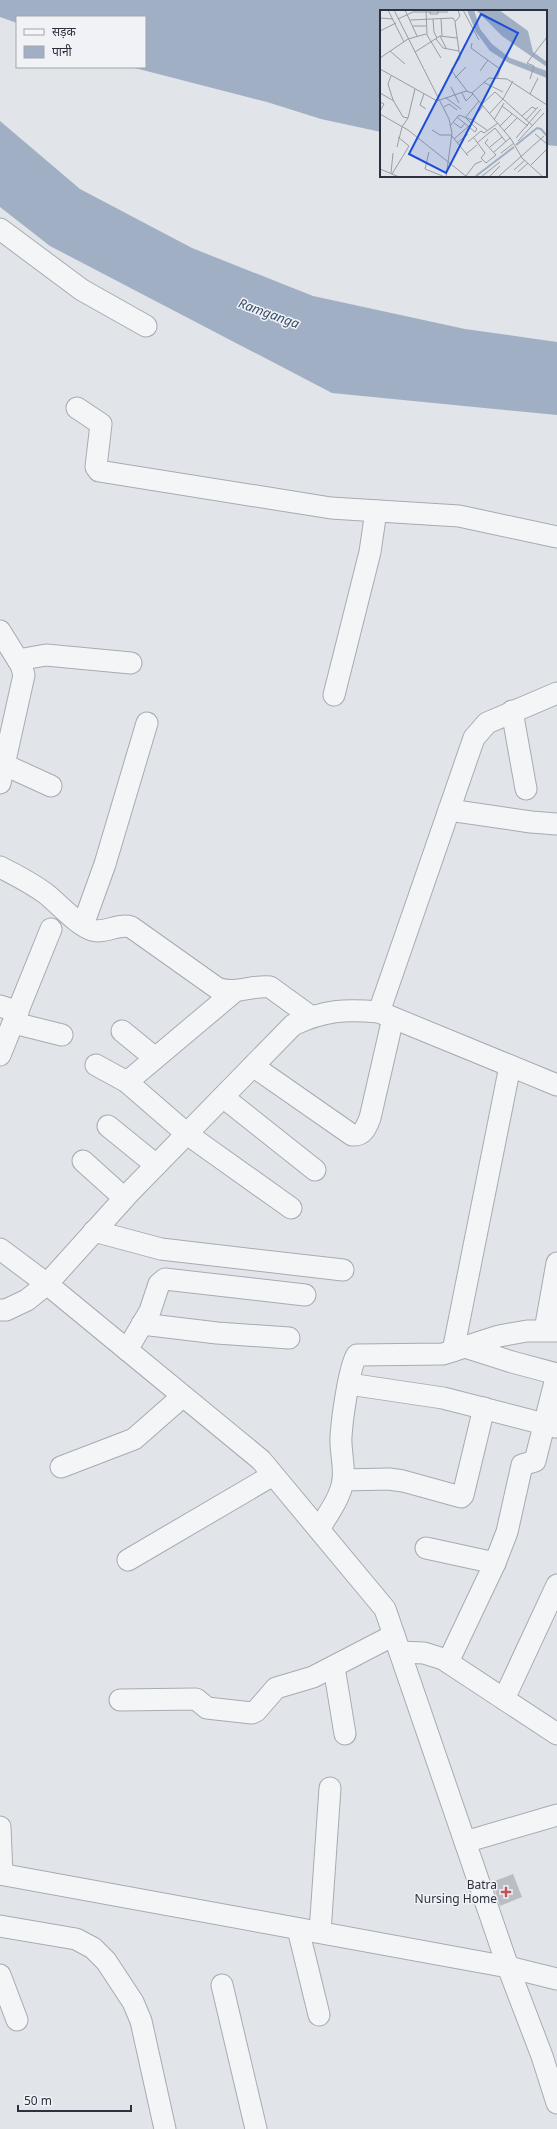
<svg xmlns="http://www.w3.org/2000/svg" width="557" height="2129" font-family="'Noto Sans','Noto Sans Devanagari',sans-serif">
<rect width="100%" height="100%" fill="#e1e4e8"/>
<g fill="#a1afc4">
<path d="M0 0H557V146L546 145V11H381V132L321 119 267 102 131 67H145V17H17V23L0 17Z"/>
<path d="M0 121 80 189 192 248 313 296 465 329 557 342V415L332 393 50 246 0 207Z"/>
</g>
<path fill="#b9bdc4" d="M513 1874 522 1897 500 1906 492 1882Z"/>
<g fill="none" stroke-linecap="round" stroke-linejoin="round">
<g stroke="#a7abb2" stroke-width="23">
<g id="minor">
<path d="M0 229 82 290 146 326"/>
<path d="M77 408 101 424 96 467 99 471 331 508 459 516 557 537"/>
<path d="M0 631 21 665 24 675 0 783"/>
<path d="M18 660 46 655 131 663"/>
<path d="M334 695 370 552 376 511"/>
<path d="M512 711 526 789"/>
<path d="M5 765 51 786"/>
<path d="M449 810 531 822 557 824"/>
<path d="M0 867C16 875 31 883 45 893 58 903 77 925 92 930 105 934 118 923 131 927L217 988C236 995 251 985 270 987L310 1016"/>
<path d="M83 925 105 864 147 723"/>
<path d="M0 1006 18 1012"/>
<path d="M379 1012 474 738 487 723 557 693"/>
<path d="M14 1023 62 1035"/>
<path d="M122 1031 155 1058"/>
<path d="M0 1055 51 929"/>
<path d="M96 1065 127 1082 187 1134 291 1208"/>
<path d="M253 1066 352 1135C363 1136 366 1128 370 1118L393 1018"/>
<path d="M127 1082 234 992"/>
<path d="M223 1097 315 1170"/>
<path d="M108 1126 156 1165"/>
<path d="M83 1161 124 1198"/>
<path d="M94 1231 161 1249 343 1270"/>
<path d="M0 1249 47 1284 261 1460 385 1609 508 1967 542 2056 557 2103"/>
<path d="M0 1310H6L27 1300 47 1284 129 1193 293 1025C324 1010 345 1009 379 1012L557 1085"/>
<path d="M142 1324 217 1333 289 1338"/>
<path d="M545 1330 557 1263"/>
<path d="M465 1347 512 1362 557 1374"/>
<path d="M127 1350 150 1311 159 1284 165 1279 305 1295"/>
<path d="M453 1351 510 1066"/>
<path d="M349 1384 443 1398 556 1427"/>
<path d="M61 1467 134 1439 183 1396"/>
<path d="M343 1480 389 1479 403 1481 461 1497 463 1495 484 1408"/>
<path d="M319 1529C328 1514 341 1497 343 1480 345 1466 340 1451 341 1436 342 1421 349 1366 357 1355L443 1354 499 1336 527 1331H557"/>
<path d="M426 1548 495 1563"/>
<path d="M128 1560 273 1475"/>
<path d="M400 1652 424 1653 443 1659 557 1734"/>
<path d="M448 1662 495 1563 507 1532 522 1465 535 1461 557 1374"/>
<path d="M334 1667 345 1734"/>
<path d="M504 1699 557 1585"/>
<path d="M120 1700 196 1699 207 1708 252 1713 256 1711 276 1688 313 1677 394 1635"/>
<path d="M0 1827 2 1874"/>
<path d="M465 1842 557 1815"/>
<path d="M0 1874 508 1967 557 1979"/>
<path d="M0 1926 76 1939 93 1948 106 1961 133 2002 141 2021 165 2129"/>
<path d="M298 1929 319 2015"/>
<path d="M320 1932 330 1788"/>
<path d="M0 1975 17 2020"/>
<path d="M222 1985 256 2129"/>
</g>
</g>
<use href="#minor" stroke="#f4f5f7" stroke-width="21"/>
</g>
<path fill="#be555e" stroke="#f1f2f6" stroke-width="1.5" d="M504 1886h4v4h4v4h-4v4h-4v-4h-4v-4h4z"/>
<g text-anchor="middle" stroke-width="3" stroke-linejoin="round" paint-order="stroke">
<g font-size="12" fill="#2c313e" stroke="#f1f2f6" text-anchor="end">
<text x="497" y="1889">Batra<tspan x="497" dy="14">Nursing Home</tspan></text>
</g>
<g font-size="13" font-style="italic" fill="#3a4e6d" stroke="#f1f2f6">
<text transform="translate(269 313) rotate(20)" y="5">Ramganga</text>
</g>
</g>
<g transform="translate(380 10)">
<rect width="167" height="167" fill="#e1e4e8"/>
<path d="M87 0H94L100 19 112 34 130 48 167 61V68L129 53 110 41 96 22ZM96 0H119L148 21 153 42 167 52V57L122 26Z" fill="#a1afc4"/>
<path fill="none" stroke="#a1afc4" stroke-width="2" d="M136 135 157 118 161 119 167 126M96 166 134 137"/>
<path fill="none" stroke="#999ca4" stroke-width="1" d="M8 0 24 32M14 0 69 109 72 123 66 167M25 0 37 26M46 0 47 25 61 48M78 0 80 6 75 12 80 48 71 60 87 81M83 0 99 30M50 1V4H58V1M0 8 13 9M18 9 33 2H68M53 9 54 22 57 28M61 9 62 26M30 10 73 8 75 11M33 16H46M0 21 16 13M60 26 66 38M56 29 63 38 79 41M92 33 91 38 120 59 117 69M10 41 25 54M35 42 60 26 77 28M0 48 28 29 46 24M0 59 57 91 86 81 92 83 131 129 142 148 163 167M100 61 108 50M11 66 8 74 13 90 23 107 28 108M75 68 86 57M150 69 154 56 147 53 167 27M103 72 123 82M71 77 79 93M0 83 14 91M82 83 86 91 93 84M92 83 109 68 127 69 167 95M44 84 40 95 46 99M150 84 158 68M66 88 81 99M123 89 133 71M101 95 115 82 153 116M122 96 148 116M64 97 69 94 77 100M0 101 4 94 0 92M0 104 28 120 87 167M109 104 123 89M142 106 152 97 156 99M77 107 95 122 97 119 86 108M85 108 99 91M92 110 103 96M114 110 124 93M146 110 158 97M74 113 81 118 85 113M70 116 79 105 92 110 107 120M120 116 132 104M22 117 28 108 35 79M115 118 126 132M52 120 60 125H72M124 121 137 108M155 124 167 134M72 126 88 146M94 128 105 143 101 148 106 153 116 145 105 133 108 129M136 128 161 99M74 129 90 115M138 131 164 103M88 132 101 121 104 123 118 113M77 133 88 124M97 133 115 118M17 137 22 117M110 137 122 127M49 142 45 159 65 167M114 142 130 128M121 143 134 133M86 144 97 135M151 155 167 139M0 159 19 167M134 160 145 150M138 162 148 153M11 163 13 143M12 164 29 136 18 127M86 166 95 154 102 151M101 167 120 152M109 167 120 156M118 167 164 126"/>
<path fill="#1d4ed8" fill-opacity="0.15" stroke="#1d4ed8" stroke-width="2" d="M101 4 138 23 66 163 29 144Z"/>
<rect width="167" height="167" fill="none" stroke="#2c313e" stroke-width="2"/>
</g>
<rect x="16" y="16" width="130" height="52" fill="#f1f2f6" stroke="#a2a5ac"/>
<rect x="24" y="29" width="20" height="6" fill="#f4f5f7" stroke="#a2a5ac"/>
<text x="52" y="36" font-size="12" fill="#2c313e">सड़क</text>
<rect x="24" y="46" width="20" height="12" fill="#a1afc4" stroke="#a2a5ac"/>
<text x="52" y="56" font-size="12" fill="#2c313e">पानी</text>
<path d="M18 2105v6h113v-6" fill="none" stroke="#2c313e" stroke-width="2"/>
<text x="24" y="2105" font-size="12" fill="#2c313e" stroke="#f1f2f6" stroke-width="3" paint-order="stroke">50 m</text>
</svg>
